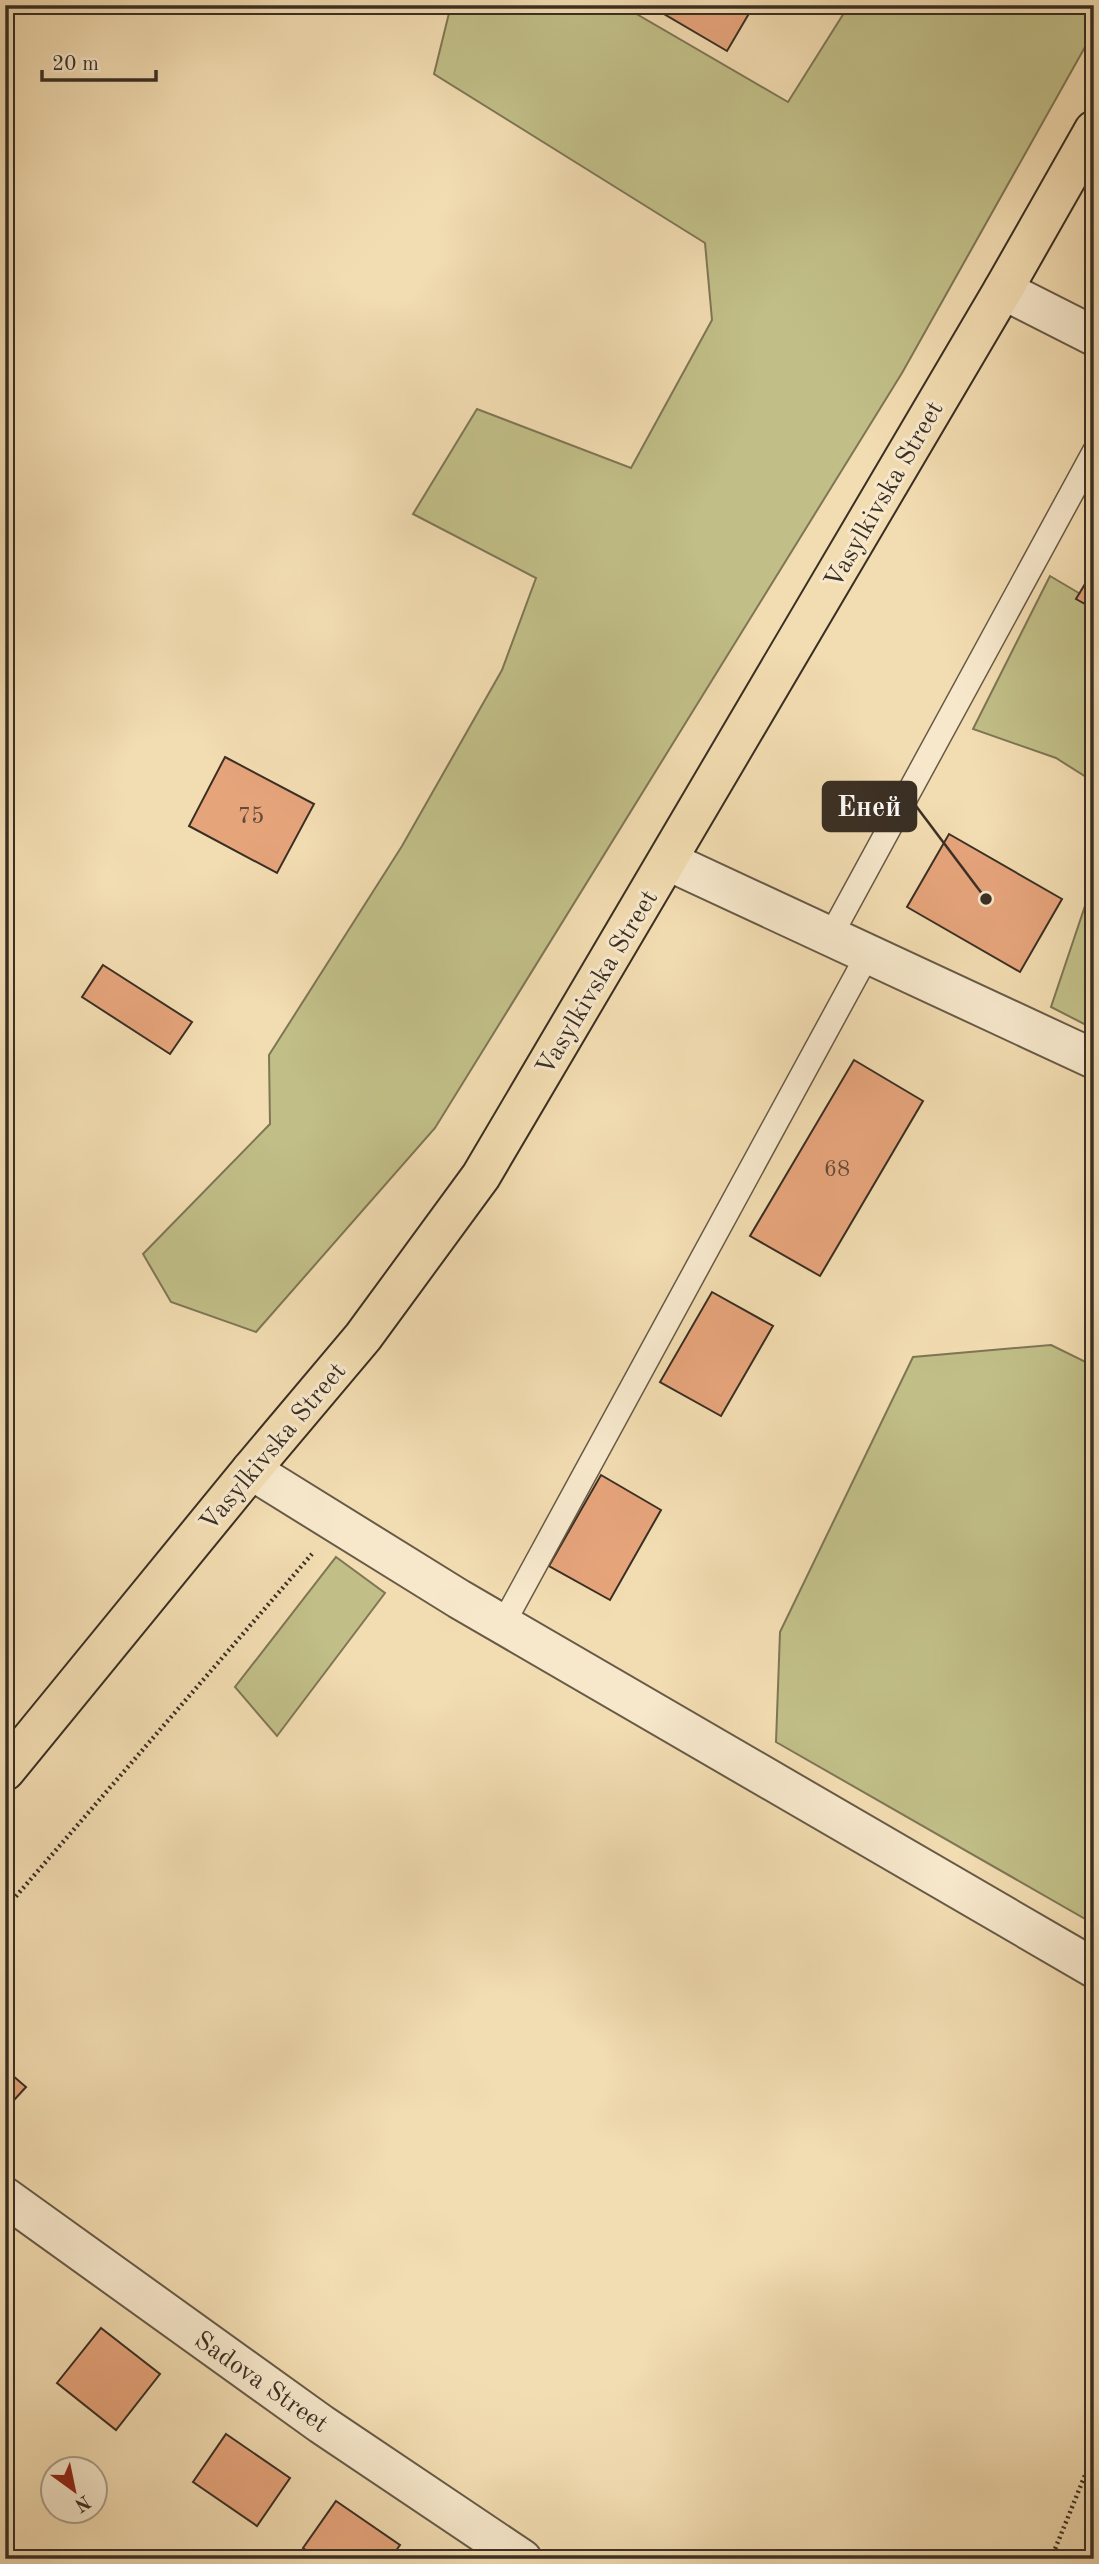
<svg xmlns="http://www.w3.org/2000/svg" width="1099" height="2564" font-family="'Old Standard TT',serif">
<rect width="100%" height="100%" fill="#f2dcb1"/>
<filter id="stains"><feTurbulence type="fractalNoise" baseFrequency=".00286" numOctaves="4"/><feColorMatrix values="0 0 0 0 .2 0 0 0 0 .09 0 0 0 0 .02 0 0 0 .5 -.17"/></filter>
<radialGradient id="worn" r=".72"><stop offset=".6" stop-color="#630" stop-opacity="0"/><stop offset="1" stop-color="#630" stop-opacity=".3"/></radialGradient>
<g fill="#c1be87" stroke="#7e7656" stroke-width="2">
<path d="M451 5H621L788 102 849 5H1094V31L902 373 435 1128 256 1332 171 1302 143 1254 270 1124 269 1055 402 846 502 670 536 578 413 514 477 409 631 468 712 320 705 243 434 74Z"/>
<path d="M1050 576 1094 602V782L1056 758 973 729Z"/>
<path d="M1094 891V1029L1051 1007 1086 903Z"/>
<path d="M1051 1345 1094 1366V1924L776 1742 780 1632 913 1357Z"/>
<path d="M336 1557 385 1593 277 1736 235 1687Z"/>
</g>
<g fill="#e6a47b" stroke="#3a2f24" stroke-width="2">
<path d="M662 5H754L727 51 659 11Z"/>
<path d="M1094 569V609L1076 599Z"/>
<path d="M225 757 314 804 277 873 189 826Z"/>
<path d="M949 834 1062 899 1020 972 907 907Z"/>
<path d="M103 965 192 1022 170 1054 82 997Z"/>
<path d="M854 1060 923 1101 820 1276 750 1236Z"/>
<path d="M712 1292 773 1326 721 1416 660 1382Z"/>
<path d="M601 1475 661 1510 610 1600 549 1566Z"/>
<path d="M5 2069 26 2087 5 2110Z"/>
<path d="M101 2328 160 2374 116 2430 57 2383Z"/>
<path d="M226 2434 290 2478 257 2526 193 2482Z"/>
<path d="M336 2501 400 2545 390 2559H318L303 2548Z"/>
</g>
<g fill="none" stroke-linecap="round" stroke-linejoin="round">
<g stroke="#685a47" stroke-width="26">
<g id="lane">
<path d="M830 937 1094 452"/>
<path d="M503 1624 868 954"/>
</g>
</g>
<g stroke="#685a47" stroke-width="42">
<g id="street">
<path d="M1003 290 1094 336"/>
<path d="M668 861 1094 1059"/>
<path d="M251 1470 459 1599 1094 1968"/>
<path d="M5 2197 321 2424 522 2559"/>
</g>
</g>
<g stroke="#3a2f24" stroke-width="42">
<path id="primary" d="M5 1771 251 1470 363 1337 481 1176 1003 290 1094 130"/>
</g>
<g stroke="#3a2f24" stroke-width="4.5" stroke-dasharray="2 3.5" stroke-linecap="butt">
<path d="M5 1909 312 1554"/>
<path d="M1051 2559 1094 2453"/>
</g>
<use href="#lane" stroke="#f7e8cc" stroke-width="23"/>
<use href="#street" stroke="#f7e8cc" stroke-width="38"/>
<use href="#primary" stroke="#f2dcb1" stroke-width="38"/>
</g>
<g text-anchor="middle" stroke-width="6" stroke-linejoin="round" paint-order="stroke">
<g font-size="23" fill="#654c3a">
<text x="251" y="823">75</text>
<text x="837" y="1176">68</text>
</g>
<g font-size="26" fill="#3a2f24" stroke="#f7e8cc">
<text transform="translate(883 494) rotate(-60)" y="9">Vasylkivska Street</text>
<text transform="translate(596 982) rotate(-59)" y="9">Vasylkivska Street</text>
<text transform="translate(272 1446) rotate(-50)" y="9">Vasylkivska Street</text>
<text transform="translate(262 2381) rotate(35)" y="9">Sadova Street</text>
</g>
</g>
<path fill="none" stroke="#3a2f24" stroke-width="2.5" d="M986 899L916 806"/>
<circle fill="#3a2f24" stroke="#f7e8cc" stroke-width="2.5" cx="986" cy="899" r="7"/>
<rect fill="#3a2f24" stroke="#3a2f24" stroke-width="2.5" x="823" y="782" width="93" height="49" rx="7"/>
<g font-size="28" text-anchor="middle" font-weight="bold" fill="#fff">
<text x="869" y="816">Еней</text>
</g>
<rect width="1099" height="2564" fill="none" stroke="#f2dcb1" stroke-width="28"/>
<rect x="7" y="7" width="1085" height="2550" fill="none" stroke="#3a2f24" stroke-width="3.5"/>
<rect x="14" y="14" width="1071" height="2536" fill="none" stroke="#3a2f24" stroke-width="2"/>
<g transform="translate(74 2490) rotate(147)"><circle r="33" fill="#f7e8cc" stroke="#ab9e89" stroke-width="2"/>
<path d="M0-5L12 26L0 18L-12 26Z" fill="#8f2418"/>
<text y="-10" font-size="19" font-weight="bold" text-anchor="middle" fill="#3a2f24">N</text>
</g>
<path d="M42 70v10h114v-10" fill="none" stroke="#3a2f24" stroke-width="3.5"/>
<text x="52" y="70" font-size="21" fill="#3a2f24" stroke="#f7e8cc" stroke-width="5" paint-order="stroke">20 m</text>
<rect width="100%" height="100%" filter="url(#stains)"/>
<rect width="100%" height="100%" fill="url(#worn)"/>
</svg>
